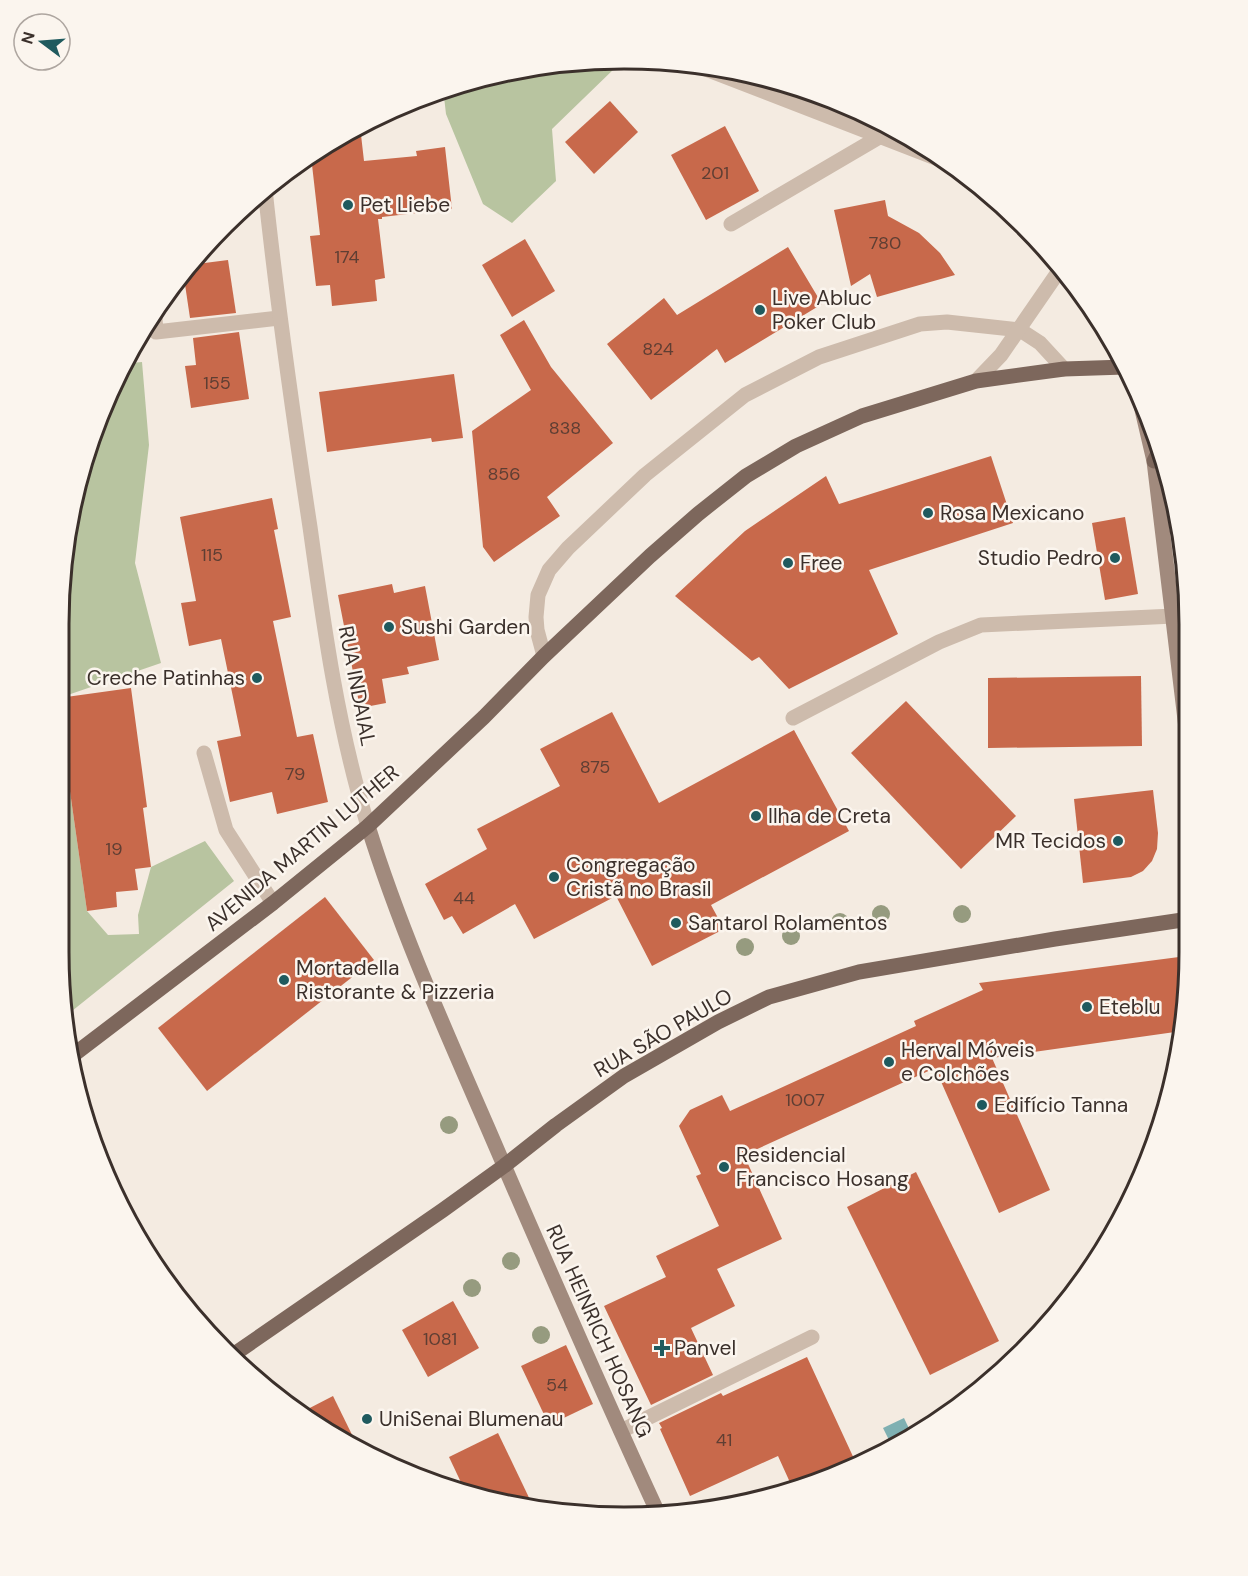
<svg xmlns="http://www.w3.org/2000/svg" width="1248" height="1576" font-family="'DM Sans',sans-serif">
<rect width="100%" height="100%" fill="#f4ebe1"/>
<g fill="#b8c4a0">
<path d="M609 61 616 67 552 129 556 181 512 223 483 204 446 114 443 88 550 63Z"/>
<path d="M142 362 149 445 135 563 161 663 59 698 60 587 89 442 131 363Z"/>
<path d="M59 714 87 911 108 935 139 934 138 915 151 867 205 841 234 881 67 1015 59 952Z"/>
</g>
<path fill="#7fb0b2" d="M904 1418 913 1437 893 1448 883 1428Z"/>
<g fill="#c8694b">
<path d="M610 101 638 132 594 174 565 142Z"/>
<path d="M360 126 364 161 417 156 416 151 445 147 452 209 382 217V219H378L385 278 375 280 377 301 332 306 330 285 316 286 310 236 320 235 311 156 341 134Z"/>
<path d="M725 126 759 191 706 220 671 155Z"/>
<path d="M885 200 888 216 919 233 940 253 955 275 877 297 870 274 851 286 834 210Z"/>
<path d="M525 239 555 291 512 317 482 265Z"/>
<path d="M788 247 822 304 725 363 717 349 651 400 607 344 664 298 677 315Z"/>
<path d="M228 260 236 313 190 318 183 271 189 265Z"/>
<path d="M524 320 551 367 613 443 547 497 560 516 494 562 483 547 472 431 531 390 500 335Z"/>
<path d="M239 332 249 399 191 408 185 366 196 365 193 338Z"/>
<path d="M454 374 463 438 432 442 431 438 327 452 319 392Z"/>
<path d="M991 456 1013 523 869 570 898 634 789 689 759 657 752 661 675 596 745 531 826 476 839 504Z"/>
<path d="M272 498 278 529 274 530 291 617 273 621 297 737 313 734 328 802 277 814 272 792 230 802 217 741 241 736 221 639 189 646 181 603 196 601 180 517Z"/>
<path d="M1125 517 1138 594 1105 600 1092 523Z"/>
<path d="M392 584 394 593 425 586 439 660 407 667 409 674 382 679 386 703 360 708 338 595Z"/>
<path d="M1141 676 1142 746 988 748V678Z"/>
<path d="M131 688 147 807 143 808 151 867 135 869 138 890 116 892 117 907 87 911 59 714V698Z"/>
<path d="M906 701 1016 816 961 869 851 753Z"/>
<path d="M612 712 659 803 794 730 849 831 711 905 724 929 652 966 616 896 534 939 515 904 463 934 452 916 444 920 425 884 487 849 477 829 560 786 540 749Z"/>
<path d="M1153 790 1158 833 1157 849 1152 861 1143 871 1131 877 1083 883 1074 799Z"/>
<path d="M325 897 374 960 207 1091 158 1028Z"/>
<path d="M1179 957 1187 975 1182 1031 992 1058 1050 1190 999 1213 935 1068 744 1155 782 1239 717 1269 735 1306 691 1328 713 1375 651 1405 604 1306 666 1277 656 1256 719 1226 696 1176 701 1174 679 1126 690 1110 722 1095 730 1111 916 1026 914 1021 983 990 979 983Z"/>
<path d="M916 1172 999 1341 930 1375 847 1207Z"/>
<path d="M453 1301 479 1348 428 1377 402 1330Z"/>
<path d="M566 1345 593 1404 549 1425 521 1366Z"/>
<path d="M807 1357 856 1463 793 1489 778 1456 690 1496 660 1429 662 1428 659 1423 721 1393 723 1396Z"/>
<path d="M333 1396 359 1449 342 1442 302 1412Z"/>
<path d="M498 1433 533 1506 478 1498 466 1493 449 1457Z"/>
</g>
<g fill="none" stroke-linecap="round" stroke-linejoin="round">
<g stroke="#cdbbac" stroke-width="15">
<path d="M731 224 881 136"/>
<path d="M155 318 156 332 279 318"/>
<path d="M204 753 226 830 273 903"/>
<path d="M621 1431 812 1337"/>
</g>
<g stroke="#cdbbac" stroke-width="15">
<path d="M265 189C277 302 293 415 310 527 324 628 338 729 368 826"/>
<path d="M544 656 537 630 536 617 538 595 549 570 568 548 645 475 745 395 819 357 920 324 947 322 1020 330 1040 343 1064 369"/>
<path d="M793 718 939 642 981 625 1174 616"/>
</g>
<g stroke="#cdbbac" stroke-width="15">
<path d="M698 66 946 162"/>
<path d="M976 381 1001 355 1061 268"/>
</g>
<g stroke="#a18a7d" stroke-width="15">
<path d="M1139 397 1154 461 1189 753"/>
<path d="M368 826C400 929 444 1027 487 1126 543 1256 599 1385 658 1513"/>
</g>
<g stroke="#7d675c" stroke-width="15">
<path d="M1154 461 1161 448"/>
<path d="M72 1056 273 903 368 826 484 717 544 656 650 556 698 514 746 476 796 446 862 416 976 381 1064 369 1125 367"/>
<path d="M230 1357 443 1210 504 1166 556 1125 624 1076 718 1022 769 997 859 972 1055 939 1189 919"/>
</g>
</g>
<g fill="#969b7f">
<circle cx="881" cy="914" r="9"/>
<circle cx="962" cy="914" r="9"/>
<circle cx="840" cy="922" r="9"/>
<circle cx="791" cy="936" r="9"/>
<circle cx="745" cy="947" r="9"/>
<circle cx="449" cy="1125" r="9"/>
<circle cx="511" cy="1261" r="9"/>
<circle cx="472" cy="1288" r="9"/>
<circle cx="541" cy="1335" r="9"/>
</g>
<g fill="#1f5a5e" stroke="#fbf5ee" stroke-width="2">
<circle cx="348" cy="205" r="6"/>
<circle cx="760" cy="310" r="6"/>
<circle cx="928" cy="513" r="6"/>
<circle cx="1115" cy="558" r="6"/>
<circle cx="788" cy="563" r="6"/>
<circle cx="389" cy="627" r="6"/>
<circle cx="257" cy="678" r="6"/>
<circle cx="756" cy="816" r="6"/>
<circle cx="1118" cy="841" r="6"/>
<circle cx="554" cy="877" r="6"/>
<circle cx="676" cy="923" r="6"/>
<circle cx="284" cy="980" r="6"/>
<circle cx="1087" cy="1007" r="6"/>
<circle cx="889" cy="1062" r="6"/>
<circle cx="982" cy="1105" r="6"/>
<circle cx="724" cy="1167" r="6"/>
<path d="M659 1339h6v6h6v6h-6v6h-6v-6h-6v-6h6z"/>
<circle cx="367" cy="1419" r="6"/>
</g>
<g text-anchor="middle" stroke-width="5" stroke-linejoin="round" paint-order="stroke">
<g font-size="18" fill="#5e3e33">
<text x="715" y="179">201</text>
<text x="885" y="249">780</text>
<text x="347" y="263">174</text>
<text x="658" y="355">824</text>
<text x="217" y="389">155</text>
<text x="565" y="434">838</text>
<text x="504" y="480">856</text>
<text x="212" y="561">115</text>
<text x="595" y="773">875</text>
<text x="295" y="780">79</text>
<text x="114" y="855">19</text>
<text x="464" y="904">44</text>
<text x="805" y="1106">1007</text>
<text x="440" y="1345">1081</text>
<text x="557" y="1391">54</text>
<text x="724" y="1446">41</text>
</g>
<g font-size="21" fill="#3b302b" stroke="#fbf5ee" text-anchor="start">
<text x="360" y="212">Pet Liebe</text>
<text x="772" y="305">Live Abluc<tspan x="772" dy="24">Poker Club</tspan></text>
<text x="940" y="520">Rosa Mexicano</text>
<text x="1103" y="565" text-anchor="end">Studio Pedro</text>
<text x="800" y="570">Free</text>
<text x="401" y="634">Sushi Garden</text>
<text x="245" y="685" text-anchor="end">Creche Patinhas</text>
<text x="768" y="823">Ilha de Creta</text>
<text x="1106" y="848" text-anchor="end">MR Tecidos</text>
<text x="566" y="872">Congregação<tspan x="566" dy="24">Cristã no Brasil</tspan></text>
<text x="688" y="930">Santarol Rolamentos</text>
<text x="296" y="975">Mortadella<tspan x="296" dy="24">Ristorante &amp; Pizzeria</tspan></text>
<text x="1099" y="1014">Eteblu</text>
<text x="901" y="1057">Herval Móveis<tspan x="901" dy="24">e Colchões</tspan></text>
<text x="994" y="1112">Edifício Tanna</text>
<text x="736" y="1162">Residencial<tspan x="736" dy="24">Francisco Hosang</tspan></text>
<text x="674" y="1355">Panvel</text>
<text x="379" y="1426">UniSenai Blumenau</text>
</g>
<g font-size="21" fill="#3b302b" stroke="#fbf5ee">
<text transform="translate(357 686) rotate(79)" y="7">RUA INDAIAL</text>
<text transform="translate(302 848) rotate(-40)" y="7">AVENIDA MARTIN LUTHER</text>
<text transform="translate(663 1033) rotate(-30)" y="7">RUA SÃO PAULO</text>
<text transform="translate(599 1331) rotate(66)" y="7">RUA HEINRICH HOSANG</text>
</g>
</g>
<path d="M0 0H1248V1576H0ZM624 69H624A555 555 0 0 1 1179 624V952A555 555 0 0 1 624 1507H624A555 555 0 0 1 69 952V624A555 555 0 0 1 624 69Z" fill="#fbf5ee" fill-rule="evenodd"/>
<path fill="none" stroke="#3b302b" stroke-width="3" d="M624 69H624A555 555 0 0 1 1179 624V952A555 555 0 0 1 624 1507H624A555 555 0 0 1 69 952V624A555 555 0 0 1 624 69Z"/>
<g transform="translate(42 42) rotate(286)"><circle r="28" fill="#fbf5ee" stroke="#aea6a0" stroke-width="1.5"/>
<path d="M0-4.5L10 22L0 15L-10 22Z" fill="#1f5a5e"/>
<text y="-9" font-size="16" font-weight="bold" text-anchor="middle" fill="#3b302b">N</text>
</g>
</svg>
